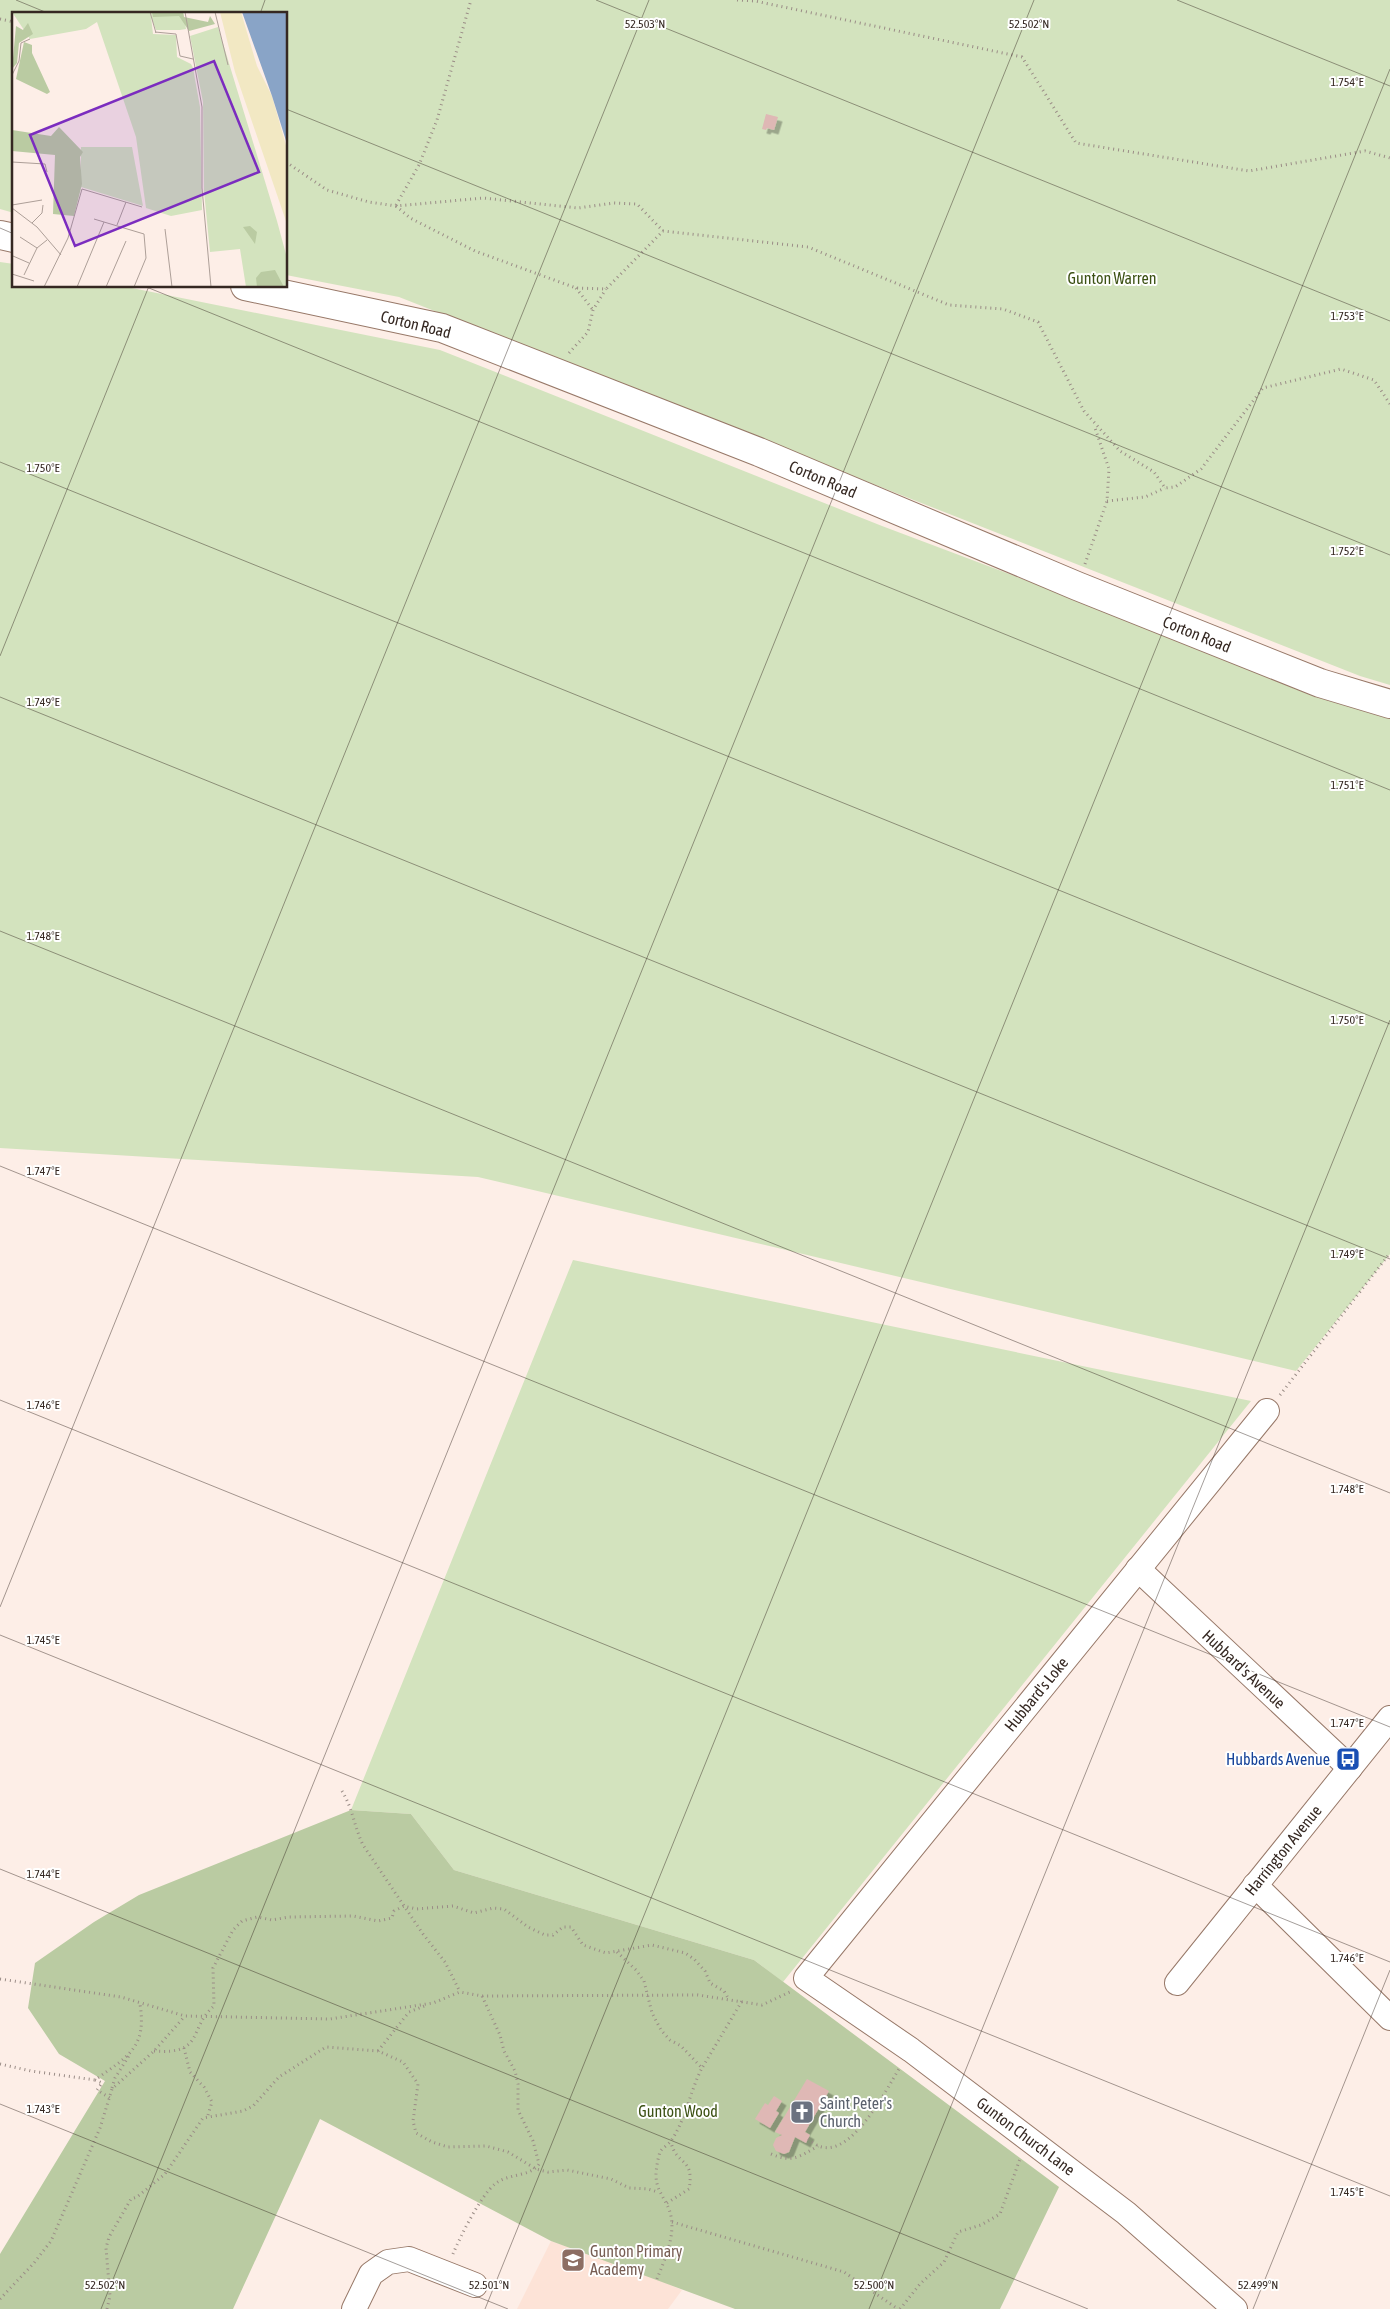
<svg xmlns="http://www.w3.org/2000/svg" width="1390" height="2309" font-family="'Asap Condensed',sans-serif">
<defs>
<filter id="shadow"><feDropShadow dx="4.5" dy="4.5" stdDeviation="0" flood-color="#0004"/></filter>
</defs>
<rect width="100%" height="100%" fill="#fdeee7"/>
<path fill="#fde3d7" d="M551 2241 657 2279 682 2290 668 2309H517Z"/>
<g fill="#d3e3be">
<path d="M0 0H1390V685L1360 676 399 297 286 275V14H14V213L0 209Z"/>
<path d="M0 262 14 264V286H122L440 350 882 526 1390 717V1254L1296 1371 478 1177 0 1148Z"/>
<path d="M573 1260 1251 1401 783 1982 754 1960 454 1870 411 1814 351 1810Z"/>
</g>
<path fill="#bacba2" d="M351 1810 411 1814 454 1870 754 1960 1059 2187 1000 2309H735L551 2241 320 2119 233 2309H0V2254L105 2081 59 2054 28 2008 35 1963 94 1922 139 1895Z"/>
<g fill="#dfb8b5" filter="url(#shadow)">
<path d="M766 114 778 117 774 130 767 128 766 130 762 129Z"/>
<path d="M807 2079 829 2091 805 2132 810 2135 806 2143 795 2137 789 2152 784 2154 776 2151 773 2145 776 2138 782 2135 775 2132Z"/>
<path d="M774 2096 782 2101 776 2111 779 2113 770 2128 755 2119 765 2103 768 2105Z"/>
</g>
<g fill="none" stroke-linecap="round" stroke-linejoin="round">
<g stroke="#977868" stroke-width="26">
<g id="street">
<path d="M1138 1569 1350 1768"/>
<path d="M1255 1885 1390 2018"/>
<path d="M1177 1983 1390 1718"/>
<path d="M354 2309 371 2274 388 2262 409 2259 475 2285"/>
<path d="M1235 2309 1126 2213 911 2050 806 1978 1267 1411"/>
</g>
</g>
<g stroke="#977868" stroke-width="30">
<g id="secondary">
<path d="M0 235 14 238"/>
<path d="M245 286 442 328 759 452 1077 586 1320 683 1390 704"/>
</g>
</g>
<g stroke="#9a8c86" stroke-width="3" stroke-dasharray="1 4" stroke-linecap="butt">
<path d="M737 0 755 1 1022 57 1076 143 1249 171 1365 151 1390 158"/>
<path d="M0 19 14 22"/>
<path d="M286 162 327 190 369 202 396 206 483 198 578 208 614 203 637 204 663 231"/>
<path d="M396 205 419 165 437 120 471 0"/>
<path d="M396 206 410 218 475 251 576 288 606 289 663 231 808 247 949 305 1003 309 1038 322 1084 411 1120 451 1154 472 1165 488 1175 487 1201 469 1263 388 1341 369 1374 380 1390 404"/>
<path d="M576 288 593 310"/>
<path d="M569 353 588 332 593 310 606 289"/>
<path d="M1107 501 1145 497 1165 488"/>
<path d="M1085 564 1107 501 1109 469 1095 428"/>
<path d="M1280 1395 1390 1253"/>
<path d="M342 1791C353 1809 354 1826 363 1845L423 1934 445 1962 460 1992"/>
<path d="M617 1952 636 1970 644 1981 652 2013 661 2030 670 2040 681 2046 702 2068 742 2001"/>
<path d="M0 1979 121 1997 185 2016 330 2019 433 2003 460 1992 482 1996 698 1995 762 2005 790 1992"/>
<path d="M184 2048 190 2072 204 2087 212 2102 208 2115"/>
<path d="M154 2051C205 2055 188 2028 214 2006L213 1968 233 1930 242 1921 257 1917 272 1920 289 1917 353 1916 378 1921 392 1918 394 1911 404 1906 416 1909 453 1906 474 1913 493 1908 504 1909 528 1927 545 1935H553L563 1927H571L583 1945 606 1953 652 1945 685 1953 694 1959 705 1971 710 1983 724 1991 728 1998"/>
<path d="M378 2051 409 2012 427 2005"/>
<path d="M0 2064 31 2071 95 2080C128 2056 147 2048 140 2004"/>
<path d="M95 2080 102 2083 97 2090 110 2098"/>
<path d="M112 2088 115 2078 130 2054"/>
<path d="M808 2139C812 2142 817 2146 822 2147 853 2155 886 2090 899 2069"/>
<path d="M771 2154C792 2163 799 2157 818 2146"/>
<path d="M667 2203 689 2189C695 2157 676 2166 671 2142"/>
<path d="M672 2222 844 2272 898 2309"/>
<path d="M453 2254C460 2237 481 2195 495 2184 508 2173 531 2177 539 2164L533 2141 518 2110V2084L515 2071 504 2051 500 2035 482 1996"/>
<path d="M657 2279C666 2256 680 2227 666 2203 661 2193 656 2187 656 2175 656 2169 658 2158 660 2152 662 2148 668 2145 671 2141 686 2119 690 2091 702 2068"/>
<path d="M0 2299 34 2263 51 2241 100 2128 112 2089 154 2051 185 2016"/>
<path d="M107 2309 110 2296 106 2248 109 2237 131 2199 137 2197 165 2174 203 2118 243 2111 253 2106 279 2077 326 2047 378 2051 403 2062 418 2084 413 2121 416 2133 432 2142 448 2147 486 2146 508 2152 536 2169 548 2172 567 2170 611 2179 629 2188 648 2189 658 2192"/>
<path d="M900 2309 920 2284 944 2262 958 2232 981 2225 1000 2214 1020 2159"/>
</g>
<use href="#street" stroke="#fff" stroke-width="24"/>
<use href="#secondary" stroke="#fff" stroke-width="28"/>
</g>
<path fill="none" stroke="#352822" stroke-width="1" stroke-opacity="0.45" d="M16 0 50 14M596 0 1390 321M1177 0 1390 86M260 14 265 0M286 109 1390 555M0 228 14 234M144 286 1390 790M0 462 1390 1024M0 656 149 286M0 697 1390 1259M0 931 1390 1493M0 1166 1390 1727M0 1400 1390 1962M0 1607 649 0M0 1635 1390 2196M0 1869 1088 2309M0 2104 508 2309M101 2309 1034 0M485 2309 1390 69M869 2309 1390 1020M1253 2309 1390 1970"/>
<defs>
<g id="bus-square" transform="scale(1.25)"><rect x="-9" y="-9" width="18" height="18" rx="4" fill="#1a4fb4" stroke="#fff"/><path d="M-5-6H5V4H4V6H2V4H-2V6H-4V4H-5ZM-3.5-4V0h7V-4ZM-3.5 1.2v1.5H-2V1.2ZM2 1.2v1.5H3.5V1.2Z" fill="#fff"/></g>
<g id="church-square" transform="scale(1.25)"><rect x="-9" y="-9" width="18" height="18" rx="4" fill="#6b7280" stroke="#fff"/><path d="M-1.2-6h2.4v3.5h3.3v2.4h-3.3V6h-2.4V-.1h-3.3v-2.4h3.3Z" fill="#fff"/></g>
<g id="school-square" transform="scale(1.25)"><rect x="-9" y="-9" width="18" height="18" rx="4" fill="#8d6e63" stroke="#fff"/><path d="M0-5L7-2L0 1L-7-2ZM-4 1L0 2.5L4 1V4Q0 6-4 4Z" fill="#fff"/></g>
</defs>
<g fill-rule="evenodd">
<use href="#bus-square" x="1348" y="1759"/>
<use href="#church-square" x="802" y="2112"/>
<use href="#school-square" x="573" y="2260"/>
</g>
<g text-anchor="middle" stroke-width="4" stroke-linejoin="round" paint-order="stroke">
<g font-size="16" fill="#3c5114" stroke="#fff">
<text x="1112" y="284">Gunton Warren</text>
<text x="678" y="2117">Gunton Wood</text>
</g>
<g font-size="16" fill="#352822" stroke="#fff">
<text transform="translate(416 324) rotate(14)" y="6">Corton Road</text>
<text transform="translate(823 479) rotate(23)" y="6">Corton Road</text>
<text transform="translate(1197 634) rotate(22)" y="6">Corton Road</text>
<text transform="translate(1244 1669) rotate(43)" y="6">Hubbard's Avenue</text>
<text transform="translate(1036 1694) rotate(-51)" y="6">Hubbard's Loke</text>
<text transform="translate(1283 1850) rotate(-51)" y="6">Harrington Avenue</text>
<text transform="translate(1026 2136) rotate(37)" y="6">Gunton Church Lane</text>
</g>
<g font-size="16" fill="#164399" stroke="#fff" text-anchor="end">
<text x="1330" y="1765">Hubbards Avenue</text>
</g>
<g font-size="16" fill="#5b616d" stroke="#fff" text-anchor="start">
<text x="820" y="2109">Saint Peter's<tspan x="820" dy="18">Church</tspan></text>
</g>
<g font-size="16" fill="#785e54" stroke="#fff" text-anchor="start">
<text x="590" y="2257">Gunton Primary<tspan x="590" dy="18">Academy</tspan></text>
</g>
</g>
<g transform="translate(12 12)">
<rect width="275" height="275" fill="#fdeee7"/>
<path d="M0 0H171L174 17 168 18H144L139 5 141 22 164 23 165 45 179 52 181 56 188 95 190 198 159 204 134 196 124 125 85 10 74 17 18 27ZM206 15 265 209 275 246V275H234L228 237 198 240 192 179 191 90 178 24ZM69 135H120L131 194 69 175Z" fill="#d3e3be"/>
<path d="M140 0H171L172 5 196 10 198 4 203 12 177 19 167 4 141 5ZM16 11 21 22 7 31 5 51 0 57 4 14 11 18ZM12 30 20 33V41L38 80 35 82 4 67ZM47 115 71 140 68 145 70 172 62 204 41 202 43 143 0 139V118L39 124ZM238 214 245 220 243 232 231 215ZM263 258 272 275H245L244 266 249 260Z" fill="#bacba2"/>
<path d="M208 0H229L245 54 260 84 275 137V212L223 60Z" fill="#f2e8c3"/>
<path d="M230 0H275V132L260 84Z" fill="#89a4c7"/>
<path fill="none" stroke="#ad9f98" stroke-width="1" d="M138 0 144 21M173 0 190 95V176L199 275M203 0 216 53M143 20 164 22 168 44 181 47M0 63 7 49 9 31 18 27M0 150 33 152 35 160M0 193 30 188M0 196 25 215 49 243M82 207 132 222 134 246 122 275M20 211 30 201 31 193M105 213 114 190M153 217 160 275M8 225 25 236M1 244 17 251M0 262 22 269M12 263 25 236 35 228M32 275 56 226 70 177 130 195M65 275 92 210M94 275 114 229"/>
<path fill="#7b2cbf" fill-opacity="0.15" stroke="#7b2cbf" stroke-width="2.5" d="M202 49 247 160 63 234 18 123Z"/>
<rect width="275" height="275" fill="none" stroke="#352822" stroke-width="2.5"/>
</g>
<g font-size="12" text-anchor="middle" fill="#352822" stroke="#fff" stroke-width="4" stroke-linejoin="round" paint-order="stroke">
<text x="645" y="28">52.503°N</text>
<text x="1029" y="28">52.502°N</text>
<text x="1347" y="86">1.754°E</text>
<text x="1347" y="320">1.753°E</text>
<text x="43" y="472">1.750°E</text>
<text x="1347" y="555">1.752°E</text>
<text x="43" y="706">1.749°E</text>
<text x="1347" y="789">1.751°E</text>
<text x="43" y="940">1.748°E</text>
<text x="1347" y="1024">1.750°E</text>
<text x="43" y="1175">1.747°E</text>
<text x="1347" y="1258">1.749°E</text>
<text x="43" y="1409">1.746°E</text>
<text x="1347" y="1493">1.748°E</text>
<text x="43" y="1644">1.745°E</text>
<text x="1347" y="1727">1.747°E</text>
<text x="43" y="1878">1.744°E</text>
<text x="1347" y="1962">1.746°E</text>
<text x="43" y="2113">1.743°E</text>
<text x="1347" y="2196">1.745°E</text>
<text x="105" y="2289">52.502°N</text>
<text x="489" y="2289">52.501°N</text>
<text x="874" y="2289">52.500°N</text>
<text x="1258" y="2289">52.499°N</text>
</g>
</svg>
